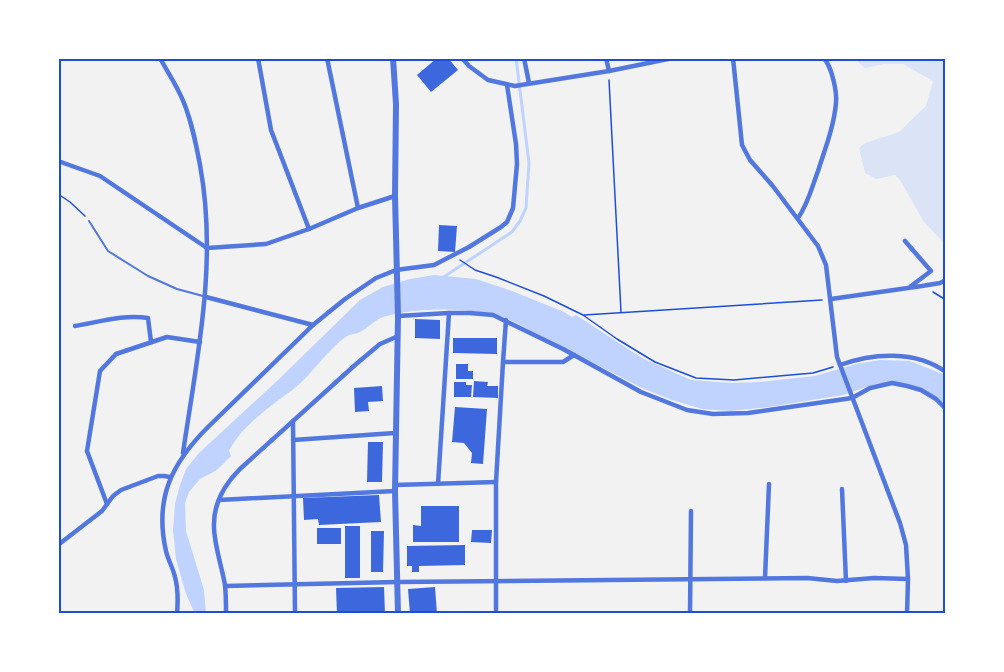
<svg xmlns="http://www.w3.org/2000/svg" width="1004" height="672" font-family="'Fira Sans Condensed',sans-serif">
<rect width="100%" height="100%" fill="#f2f2f2"/>
<path fill="#dbe4f7" d="M857 59H945V244L924 222 900 180 895 175 876 179 865 173 859 148 865 143 899 132 926 106 933 81 903 64H884L865 68 859 63Z"/>
<path fill="#bfd3fe" d="M434 275 476 279 512 291 564 312 572 317 576 315 642 358 691 380 732 383 760 382 815 376 856 364 881 360 910 361 945 375V407L927 392 892 382 875 384 843 395 769 407 730 411 702 409 672 400 642 388 506 318C473 307 417 307 383 317 375 320 368 328 360 332 356 334 351 334 347 336 329 348 312 374 295 388 271 406 243 424 229 451L231 456 217 470 200 479 189 492 185 503 186 531 204 590 206 613 195 614 186 594 176 559 173 530 175 504 180 485 186 469 199 453 278 380 360 300 383 287 410 279Z"/>
<g fill="none" stroke-linecap="round" stroke-linejoin="round">
<path stroke="#bfd3fe" stroke-width="3" d="M442 278 512 232 520 221 526 208 529 163 516 58"/>
</g>
<g fill="#3d67dc">
<path d="M437 58H448L458 70 431 92 417 75Z"/>
<path d="M439 225 457 226 455 252 438 251Z"/>
<path d="M415 319 440 320V339L415 338Z"/>
<path d="M453 338H497V354L453 353Z"/>
<path d="M456 364H468V371H473V379H456Z"/>
<path d="M474 381 488 382 487 386H498V398L473 397Z"/>
<path d="M454 382H466V385H472L471 397H454Z"/>
<path d="M382 386 383 401 368 402 369 411 355 412 354 388Z"/>
<path d="M455 407 487 409 483 464 471 463 472 453 464 443 452 442Z"/>
<path d="M368 442H383L382 482H367Z"/>
<path d="M379 495 381 522 319 525 318 519 304 520 303 498Z"/>
<path d="M421 506H459V542H413V525L421 526Z"/>
<rect x="345" y="526" width="15" height="52"/>
<rect x="317" y="528" width="24" height="16"/>
<path d="M472 530H492L491 543 471 542Z"/>
<path d="M371 531H384L383 572H371Z"/>
<path d="M465 545V565L419 566V572H412V566H407V546Z"/>
<path d="M384 587 385 614H337L336 588Z"/>
<path d="M435 587 437 614H410L408 589Z"/>
</g>
<g fill="none" stroke-linecap="round" stroke-linejoin="round">
<g stroke="#1d4ed8" stroke-width="1.5">
<path d="M609 80 621 312"/>
<path d="M58 194 70 202 85 216"/>
<path d="M460 260 475 270 496 277 544 296 583 315 617 339 655 362 696 378 734 380 813 373 833 367"/>
<path d="M933 292 946 300"/>
<path d="M584 315 822 300"/>
</g>
<path stroke="#5277de" stroke-width="2" d="M89 221 108 251 148 276 177 289 203 296"/>
<g stroke="#5277de" stroke-width="4.5">
<path d="M160 58C168 73 178 87 184 103 192 123 196 144 200 165 218 262 197 357 183 453"/>
<path d="M258 58 271 130 309 229"/>
<path d="M327 58 358 208"/>
<path d="M462 58 469 66 488 80 515 86 609 71 673 58"/>
<path d="M524 58 529 83"/>
<path d="M606 58 609 71"/>
<path d="M733 58 742 145 750 160 772 185 818 246 826 265 837 357 900 523 906 545 908 579 907 614"/>
<path d="M58 161 100 176 207 248 266 244 309 229 358 208 395 196"/>
<path d="M798 218C808 204 812 187 818 171 825 149 834 126 836 103 837 91 832 68 824 58"/>
<path d="M905 241 931 271 911 286"/>
<path d="M206 297 313 325"/>
<path d="M831 299 922 286 940 283 946 280"/>
<path d="M398 316 449 313H470L493 315 563 349 641 392 687 410 713 414 748 413 852 398 870 388 892 383 907 386 921 390 936 399 946 409"/>
<path d="M75 326C99 322 124 314 148 318L151 342"/>
<path d="M503 362 506 320"/>
<path d="M840 365C873 353 915 350 946 372"/>
<path d="M293 421 295 614"/>
<path d="M293 440 395 433"/>
<path d="M438 484 449 313"/>
<path d="M395 485 496 482"/>
<path d="M842 489 846 581"/>
<path d="M219 500 395 491"/>
<path d="M107 504 87 451 100 371 116 354 167 337 200 342"/>
<path d="M58 545 102 511 113 496 121 490 158 476H164L170 477"/>
<path d="M765 578 769 484"/>
<path d="M225 586 397 582 807 578 837 581 874 578 908 579"/>
<path d="M177 614C178 602 178 588 175 577 173 568 168 560 166 551 154 498 172 463 208 427L313 325 345 299 376 278 396 270 434 265 469 247 501 227 507 222 513 208 517 164 516 144 507 85"/>
<path d="M226 614C226 604 226 594 225 585 222 567 213 541 214 524 214 502 225 484 240 469L355 365 380 344 396 337"/>
<path d="M496 614V482L503 362H563L574 355"/>
<path d="M690 614 691 511"/>
</g>
<path stroke="#5277de" stroke-width="6" d="M393 58 396 104 395 196 398 316 395 491 398 614"/>
</g>
<rect width="1004" height="672" fill="none" stroke="#ffffff" stroke-width="120"/>
<rect x="60" y="60" width="884" height="552" fill="none" stroke="#1d4ed8" stroke-width="2"/>
</svg>
